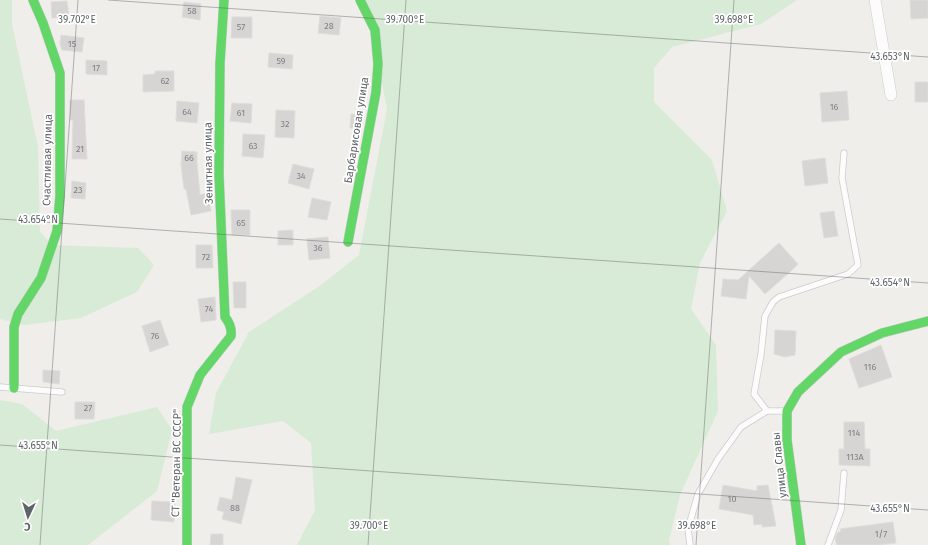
<svg xmlns="http://www.w3.org/2000/svg" width="928" height="545" font-family="'Fira Sans',sans-serif">
<rect width="100%" height="100%" fill="#efeeea"/>
<g fill="#d8ebd6">
<path d="M0 0H12V24L38 147 40 232 52 245 138 248 154 265 137 292 81 318 24 325 0 319Z"/>
<path d="M366 0H797L761 24 672 47 654 68V102L712 160 727 211 700 263 691 309 716 345 718 411 680 495 669 541 670 545H297L315 510 311 443 283 421 209 434 216 393 249 332 321 285 359 255 387 109Z"/>
<path d="M0 400 22 404 56 431 157 407 172 430 157 491 88 545H0Z"/>
</g>
<g fill="#d6d5d3" stroke="#deddd9">
<path d="M910 0H928V18L911 19Z"/>
<path d="M67 1 69 17 52 18 51 2Z"/>
<path d="M184 2 201 4 200 20 182 17Z"/>
<path d="M320 16 341 18 339 35 318 33Z"/>
<path d="M232 17H252V38H231Z"/>
<path d="M61 35 84 38 82 52 62 50 60 44Z"/>
<path d="M269 53 293 55 292 69 268 67Z"/>
<path d="M86 60 107 61V75L86 74Z"/>
<path d="M155 71H174V91L143 92V75L155 74Z"/>
<rect x="915" y="82" width="13" height="20"/>
<path d="M847 91 849 120 822 122 820 93Z"/>
<path d="M70 100H84L87 159H72L73 120H70Z"/>
<path d="M177 101 199 103 197 123 176 121Z"/>
<path d="M232 103 252 104 251 123 230 121Z"/>
<path d="M276 110 295 111 294 138 275 137Z"/>
<path d="M351 114 362 115 360 129 350 128Z"/>
<path d="M243 134 265 135 263 158 242 156Z"/>
<path d="M182 151 197 152V164L200 195 208 193 211 211 191 215 186 189H184L181 164Z"/>
<path d="M825 158 828 183 805 186 802 161Z"/>
<path d="M293 164 314 169 309 189 288 183Z"/>
<path d="M72 181 86 183 85 199 71 198Z"/>
<path d="M312 198 331 202 327 220 308 217Z"/>
<path d="M231 210H250V235H232Z"/>
<path d="M834 211 838 236 824 238 820 213Z"/>
<path d="M293 230V245H278V231Z"/>
<path d="M328 237 330 258 309 260 307 239Z"/>
<path d="M779 243 798 264 791 271 765 294 749 276 746 299 721 296 723 279 738 280Z"/>
<path d="M196 245H212L213 268H196Z"/>
<path d="M233 282H246V308H234Z"/>
<path d="M215 297 216 320 201 322 198 299Z"/>
<path d="M160 320 169 345 150 352 142 326Z"/>
<path d="M775 330 796 331 795 355 785 357 774 354Z"/>
<path d="M881 345 892 377 859 388 849 359Z"/>
<path d="M43 370 60 371 59 384 43 382Z"/>
<path d="M75 402H95L94 419H75Z"/>
<path d="M844 422H864L865 449H870V466L839 465V449H844Z"/>
<path d="M236 477 252 480 241 524 222 519 224 512 217 510 220 497 232 500Z"/>
<path d="M723 485 757 491V486L768 485 776 526 762 527V524L754 525 753 515 719 509Z"/>
<path d="M152 501 175 502 174 522 151 520Z"/>
<path d="M893 522 896 543 879 545H837L835 539 837 533 841 531 840 529Z"/>
<path d="M211 534H223V545H210Z"/>
</g>
<g fill="none" stroke-linecap="round" stroke-linejoin="round">
<g stroke="#cbcccc" stroke-width="7">
<g id="lane">
<path d="M0 387 62 392"/>
<path d="M785 411H767L754 394 761 354 765 316 773 302 779 297 848 274 858 265 842 178 844 153"/>
<path d="M690 545 688 529 698 494 718 459 741 427 767 411"/>
<path d="M828 545 841 510 844 473"/>
</g>
</g>
<g stroke="#cbcccc" stroke-width="12">
<path id="street" d="M875 0 891 95"/>
</g>
<g stroke="#cacacb" stroke-width="10">
<g id="fast">
<path d="M348 242 376 92 378 64 375 30 360 0"/>
<path d="M14 388V327L18 314 41 278 57 231 60 196V73L43 23 33 0"/>
<path d="M187 545V407L200 375 231 336C232 328 230 323 225 317L219 175 220 63 224 0"/>
<path d="M801 545 787 440V411L798 392 841 352 882 333 928 321"/>
</g>
</g>
<use href="#lane" stroke="#fdfcfc" stroke-width="5.5"/>
<use href="#street" stroke="#fdfcfc" stroke-width="11"/>
<use href="#fast" stroke="#63d668" stroke-width="9"/>
</g>
<path fill="none" stroke="#5f6368" stroke-width="1" stroke-opacity="0.45" d="M108 0 928 57M0 219 928 283M0 445 928 510M40 545 78 0M368 545 406 0M696 545 734 0"/>
<g text-anchor="middle" stroke-width="3.5" stroke-linejoin="round" paint-order="stroke">
<g font-size="9" fill="#7e8184">
<text x="192" y="14">58</text>
<text x="329" y="29">28</text>
<text x="241" y="30">57</text>
<text x="72" y="47">15</text>
<text x="281" y="64">59</text>
<text x="96" y="71">17</text>
<text x="165" y="84">62</text>
<text x="834" y="110">16</text>
<text x="187" y="115">64</text>
<text x="241" y="116">61</text>
<text x="285" y="127">32</text>
<text x="253" y="149">63</text>
<text x="80" y="152">21</text>
<text x="189" y="161">66</text>
<text x="301" y="179">34</text>
<text x="78" y="193">23</text>
<text x="241" y="226">65</text>
<text x="318" y="251">36</text>
<text x="206" y="260">72</text>
<text x="209" y="312">74</text>
<text x="155" y="339">76</text>
<text x="870" y="370">116</text>
<text x="88" y="411">27</text>
<text x="854" y="436">114</text>
<text x="855" y="460">113А</text>
<text x="732" y="502">10</text>
<text x="235" y="511">88</text>
<text x="881" y="537">1/7</text>
</g>
<g font-size="11" fill="#5f6368" stroke="#fff">
<text transform="translate(356 130) rotate(-81)" y="4">Барбарисовая улица</text>
<text transform="translate(47 160) rotate(-89)" y="4">Счастливая улица</text>
<text transform="translate(208 163) rotate(-91)" y="4">Зенитная улица</text>
<text transform="translate(176 463) rotate(-89)" y="4">СТ "Ветеран ВС СССР"</text>
<text transform="translate(779 465) rotate(-96)" y="4">улица Славы</text>
</g>
</g>
<g font-size="10" text-anchor="middle" fill="#5f6368" stroke="#fff" stroke-width="3.5" stroke-linejoin="round" paint-order="stroke">
<text x="77" y="23">39.702°E</text>
<text x="405" y="23">39.700°E</text>
<text x="734" y="23">39.698°E</text>
<text x="890" y="60">43.653°N</text>
<text x="38" y="223">43.654°N</text>
<text x="890" y="286">43.654°N</text>
<text x="38" y="449">43.655°N</text>
<text x="890" y="512">43.655°N</text>
<text x="369" y="529">39.700°E</text>
<text x="697" y="529">39.698°E</text>
</g>
<g transform="translate(28 517) rotate(184)" stroke="#ffffff" stroke-width="3" paint-order="stroke">
<path d="M0-3L7 15L0 10L-7 15Z" fill="#5f6368"/>
<text y="-6" font-size="11" font-weight="bold" text-anchor="middle" fill="#5f6368">С</text>
</g>
</svg>
